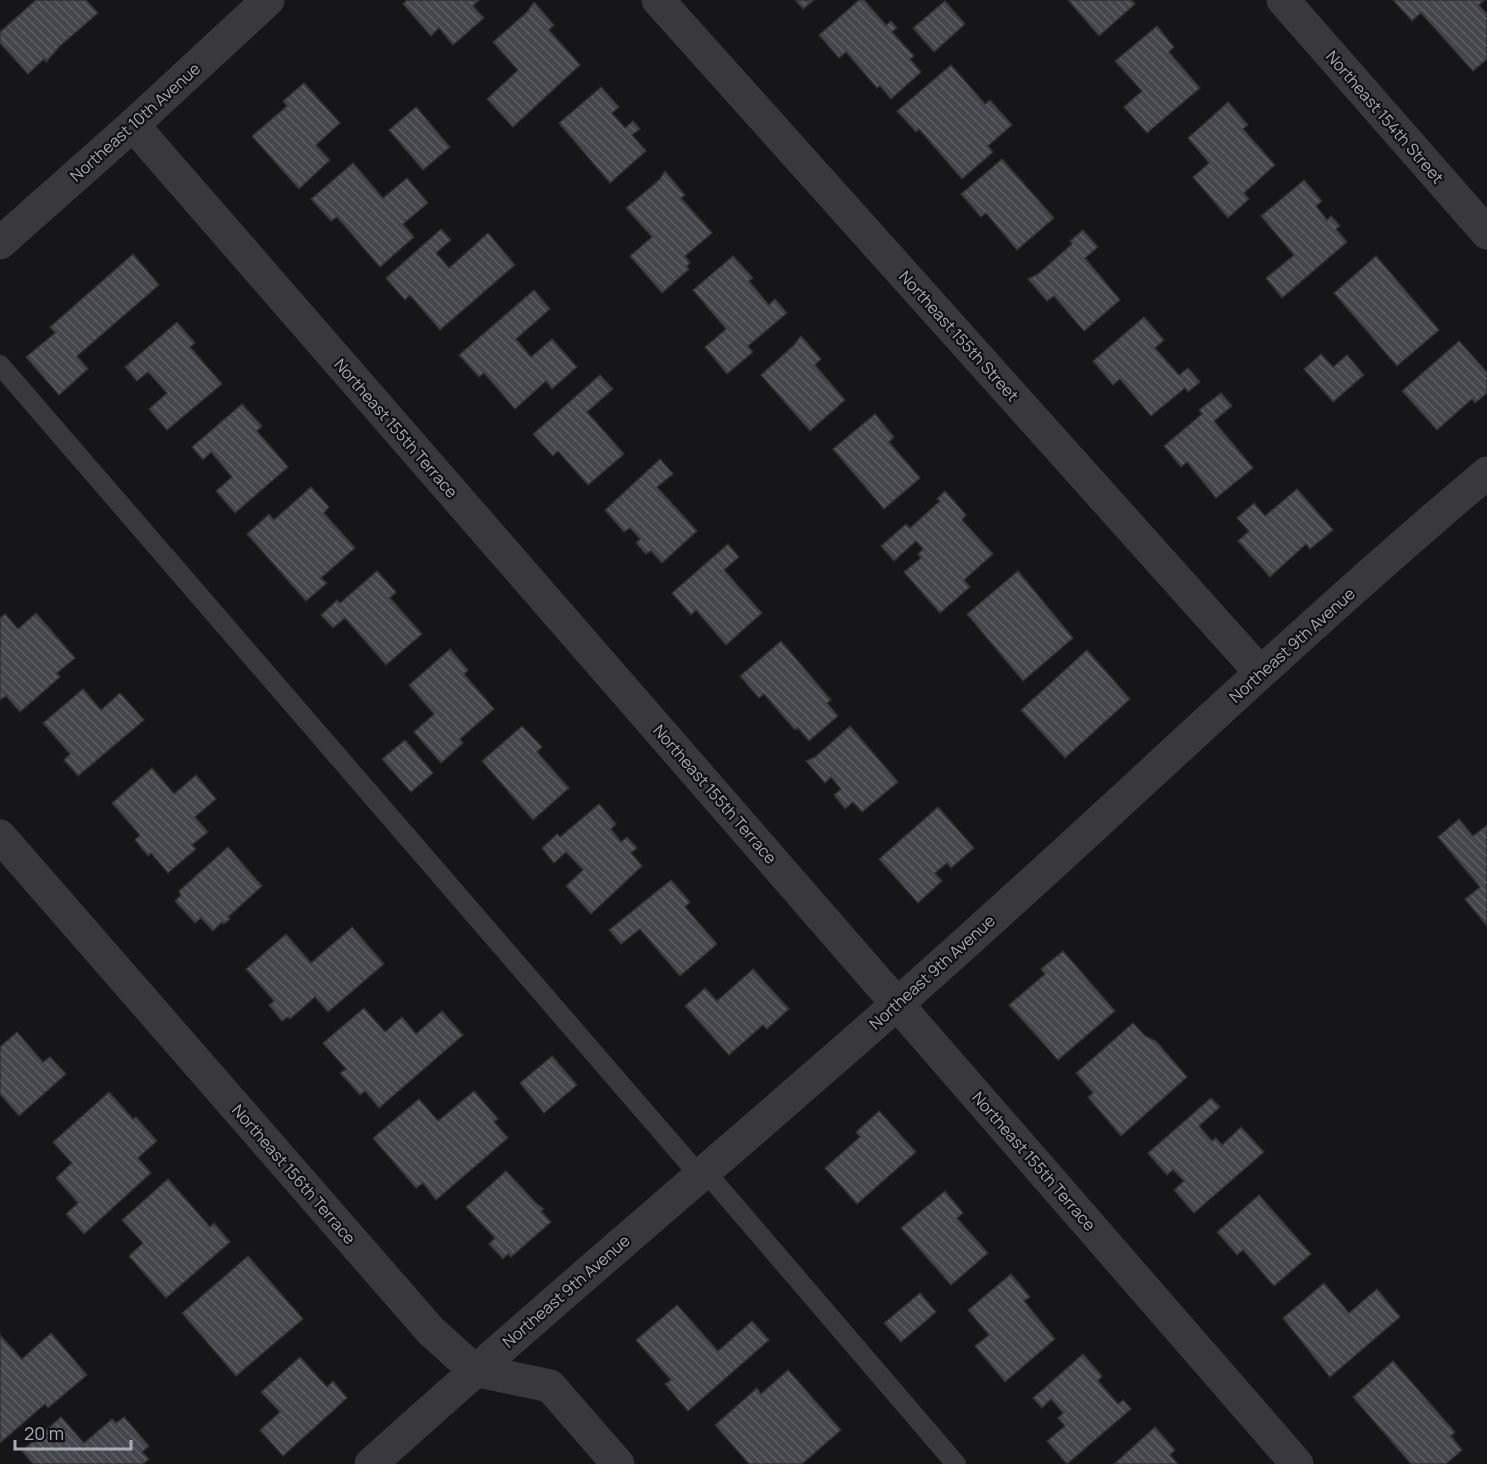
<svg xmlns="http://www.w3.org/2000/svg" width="1487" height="1464" font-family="Manrope,sans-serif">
<defs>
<pattern id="building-back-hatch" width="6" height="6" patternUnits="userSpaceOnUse" patternTransform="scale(1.5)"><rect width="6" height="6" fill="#45464b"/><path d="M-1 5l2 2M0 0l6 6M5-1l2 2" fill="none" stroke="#5d5e63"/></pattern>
</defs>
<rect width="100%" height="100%" fill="#161618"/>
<g fill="url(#building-back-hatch)" stroke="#313034" stroke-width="1.5">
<path d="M36 0H86L98 13 60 46 46 62 44 59 28 74 0 43V32Z"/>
<path d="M407 0H479L473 6 484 18 453 45 439 28 431 36 403 4Z"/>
<path d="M795 0H814L803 9Z"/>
<path d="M859 0H864L886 25 891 21 897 28 892 32 914 56 910 59 921 72 891 99 880 86 877 88 846 52 839 58 819 35Z"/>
<path d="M1068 0H1131L1135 4 1099 36Z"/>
<path d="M1393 0H1485L1479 5 1487 14V59L1473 71 1421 13 1412 21Z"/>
<path d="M945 1 965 24 934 52 913 28Z"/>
<path d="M534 2 554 25 549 30 580 65 513 127 487 99 518 70 493 42 527 12Z"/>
<path d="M1157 26 1174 47 1169 52 1200 88 1147 133 1124 107 1142 91 1115 61Z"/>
<path d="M951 65 985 104 990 100 1012 125 988 146 993 152 962 179 919 129 916 132 897 111Z"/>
<path d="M304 83 340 123 316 145 330 160 299 189 252 136 287 106 283 101Z"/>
<path d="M601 87 619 107 612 113 625 128 633 121 640 129 632 135 646 151 610 183 559 123Z"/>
<path d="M1228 102 1248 125 1243 129 1275 165 1244 193 1249 199 1228 218 1193 177 1209 163 1188 138Z"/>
<path d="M416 107 450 147 423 170 389 130Z"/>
<path d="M1002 159 1054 218 1017 250 986 213 981 217 961 194Z"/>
<path d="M353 163 383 198 407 178 428 203 403 224 414 237 380 267 337 217 331 221 311 199Z"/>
<path d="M665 171 685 195 681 198 712 233 685 256 690 263 687 266 689 269 662 293 630 256 652 237 626 208 660 179Z"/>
<path d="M1304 180 1322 201 1316 206 1327 220 1331 216 1336 221 1340 226 1336 229 1347 242 1282 298 1266 278 1294 255 1261 216Z"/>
<path d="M441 229 451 240 436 253 449 268 488 233 515 265 440 330 410 295 405 300 386 278Z"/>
<path d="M1083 230 1098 247 1085 258 1120 300 1084 331 1054 296 1047 301 1028 279 1038 274 1072 244 1070 241Z"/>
<path d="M133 254 159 285 77 356 88 369 59 395 26 357 55 333 50 327Z"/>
<path d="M733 256 753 278 749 281 769 305 775 299 787 313 748 346 753 352 727 374 705 347 726 329 693 290Z"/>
<path d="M1376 256 1439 330 1397 366 1334 293Z"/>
<path d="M534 290 550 309 516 339 531 357 552 339 577 367 552 389 546 381 515 409 484 373 479 377 459 355Z"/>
<path d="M1144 317 1164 340 1155 348 1179 375 1188 368 1200 382 1188 392 1185 388 1151 416 1120 379 1113 385 1093 361Z"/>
<path d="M177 322 195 343 190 347 222 384 167 430 149 409 167 393 148 372 137 381 125 367Z"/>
<path d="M801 336 821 359 815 365 845 400 810 431 761 375 794 345Z"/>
<path d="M1459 341 1487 372V393L1475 403 1472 399 1437 430 1402 391Z"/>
<path d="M1321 354 1333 367 1347 355 1364 375 1333 402 1304 369Z"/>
<path d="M600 375 613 389 587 412 624 454 588 485 558 451 553 456 533 434Z"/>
<path d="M1221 393 1232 406 1214 421 1253 468 1216 498 1187 462 1181 467 1164 446 1202 414 1199 410Z"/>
<path d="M242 404 262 426 257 431 288 467 235 513 216 491 232 477 211 452 203 460 192 447Z"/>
<path d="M875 414 894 437 889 442 920 478 884 509 833 449Z"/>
<path d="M660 459 673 474 657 487 697 531 662 563 651 551 646 554 636 543 640 539 630 528 624 532 605 510Z"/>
<path d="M311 487 329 507 324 513 355 548 321 578 327 583 306 601 247 534 269 514 274 520Z"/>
<path d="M1297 489 1333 530 1310 549 1306 544 1270 577 1238 541 1249 531 1237 518 1254 503 1265 516Z"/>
<path d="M945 491 966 515 962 520 993 554 964 580 970 587 940 613 904 572 921 558 918 554 923 549 916 541 894 561 881 546 906 524 910 528 940 501 937 499Z"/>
<path d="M728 544 739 557 724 570 762 613 726 645 696 610 691 615 672 593Z"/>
<path d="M377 571 396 592 390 598 422 634 386 665 345 618 333 628 321 615 337 600 340 603Z"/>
<path d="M1018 571 1073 638 1023 681 967 614Z"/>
<path d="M36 613 75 658 57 673 60 677 20 712 6 696 0 700V618L5 614 18 629Z"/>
<path d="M781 641 831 700 827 703 838 716 809 741 798 728 795 730 764 694 759 698 740 676Z"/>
<path d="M450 649 468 670 464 674 494 709 460 739 463 743 441 763 414 732 434 714 409 685Z"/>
<path d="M1087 650 1130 699 1065 758 1021 710Z"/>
<path d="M83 689 101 710 120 693 144 720 78 776 64 760 70 754 43 723Z"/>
<path d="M522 726 542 747 537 752 569 788 533 820 482 761Z"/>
<path d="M850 726 898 782 862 812 853 802 845 809 834 795 841 789 831 777 825 783 806 761 815 757Z"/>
<path d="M405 740 433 773 411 792 382 759Z"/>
<path d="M152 768 174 794 196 775 216 799 195 817 208 832 192 845 196 849 168 873 151 853 148 856 135 840 140 835 112 803Z"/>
<path d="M599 804 616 824 611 829 621 842 627 837 637 848 631 853 642 866 591 914 566 886 583 870 566 852 554 863 542 848 557 834 560 837Z"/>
<path d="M938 807 974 848 951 868 947 863 935 873 942 881 918 903 879 859Z"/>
<path d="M1459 819 1473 836 1487 825V926L1465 899 1480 887 1438 837Z"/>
<path d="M228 847 262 886 228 917 230 919 224 924 222 922 213 931 201 918 195 923 175 901 181 895 179 891Z"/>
<path d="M671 880 690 902 685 907 717 944 680 976 640 929 621 944 609 930Z"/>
<path d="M352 927 384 964 328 1012 315 997 290 1019 288 1017 282 1021 269 1005 274 1001 246 969 286 934 311 963Z"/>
<path d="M1063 951 1115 1011 1058 1060 1009 1005 1045 974 1041 969Z"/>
<path d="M753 969 789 1009 767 1029 763 1025 729 1055 685 1006 705 988 717 1001Z"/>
<path d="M364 1008 385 1032 402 1017 416 1034 442 1011 463 1035 379 1108 365 1091 360 1095 340 1073 346 1069 323 1043Z"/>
<path d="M1133 1023 1145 1036 1156 1041 1187 1077 1121 1136 1088 1097 1093 1093 1076 1073Z"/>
<path d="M17 1032 43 1062 50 1057 66 1074 19 1116 0 1094V1047Z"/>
<path d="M552 1056 577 1085 544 1113 520 1083Z"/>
<path d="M474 1091 498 1119 494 1122 508 1138 436 1200 423 1183 416 1188 373 1138 419 1099 438 1121Z"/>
<path d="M109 1092 133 1119 136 1117 157 1141 138 1158 151 1173 84 1234 66 1214 78 1203 56 1178 72 1163 53 1142Z"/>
<path d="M1211 1098 1220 1107 1199 1126 1212 1141 1216 1138 1222 1145 1241 1127 1264 1152 1194 1213 1174 1190 1184 1181 1173 1170 1167 1175 1148 1153Z"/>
<path d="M879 1111 916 1152 857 1204 825 1168 860 1137 856 1132Z"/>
<path d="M506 1171 537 1204 544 1209 541 1211 551 1222 511 1257 508 1254 503 1259 489 1244 495 1238 466 1207Z"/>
<path d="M168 1179 210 1227 214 1223 230 1242 166 1298 129 1256 143 1243 122 1220Z"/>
<path d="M945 1191 963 1213 957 1218 988 1253 951 1285 901 1228Z"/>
<path d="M1259 1195 1311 1254 1274 1286 1243 1250 1237 1255 1217 1232Z"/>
<path d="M248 1256 303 1319 236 1376 182 1313Z"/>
<path d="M1011 1274 1030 1297 1024 1301 1055 1339 1005 1382 975 1346 989 1335 968 1310Z"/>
<path d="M1324 1283 1349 1313 1377 1289 1400 1317 1330 1377 1283 1318Z"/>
<path d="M920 1293 936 1312 901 1342 884 1323Z"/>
<path d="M677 1305 718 1351 752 1321 769 1340 688 1411 665 1384 671 1380 636 1340Z"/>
<path d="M51 1333 87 1375 48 1408 45 1404 0 1443V1335L22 1359Z"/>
<path d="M1083 1354 1102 1376 1098 1381 1118 1404 1123 1400 1131 1409 1067 1464 1047 1441 1065 1426 1058 1418 1063 1413 1051 1399 1042 1408 1033 1398Z"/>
<path d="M300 1357 327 1387 333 1381 347 1398 283 1456 260 1430 280 1412 261 1392Z"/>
<path d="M1393 1361 1455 1432 1451 1436 1462 1450 1446 1464H1411L1353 1397Z"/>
<path d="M788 1370 841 1430 802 1464H749L715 1425 757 1388 761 1394Z"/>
<path d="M61 1417 84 1443 112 1419 116 1423 124 1417 149 1446 142 1452 149 1459 143 1464H33L22 1451Z"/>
<path d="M1155 1427 1175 1450 1170 1455 1178 1464H1114Z"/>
</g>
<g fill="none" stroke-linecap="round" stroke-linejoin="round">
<g stroke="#38383d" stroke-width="20">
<path d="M0 365 700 1176"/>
<path d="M705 1171 956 1464"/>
</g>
<g stroke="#38383d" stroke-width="33">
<path d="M658 0 1260 672"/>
<path d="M1283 0 1487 233"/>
<path d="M133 125 1297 1464"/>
<path d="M0 836 430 1330 474 1370 550 1386 618 1464"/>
<path d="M371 1464C543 1308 722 1159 896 1005 1095 830 1284 644 1487 473"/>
</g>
<path stroke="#38383d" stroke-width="33" d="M0 243 133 125 268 0"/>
</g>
<g text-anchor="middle" stroke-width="4.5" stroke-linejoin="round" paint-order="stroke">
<g font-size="16" fill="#a9acb7" stroke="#111113">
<text transform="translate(1385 117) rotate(49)" y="6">Northeast 154th Street</text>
<text transform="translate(135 122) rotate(-42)" y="6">Northeast 10th Avenue</text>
<text transform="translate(959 336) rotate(48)" y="6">Northeast 155th Street</text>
<text transform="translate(396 428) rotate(49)" y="6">Northeast 155th Terrace</text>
<text transform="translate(1292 645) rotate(-42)" y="6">Northeast 9th Avenue</text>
<text transform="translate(715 794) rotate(49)" y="6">Northeast 155th Terrace</text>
<text transform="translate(932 972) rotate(-42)" y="6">Northeast 9th Avenue</text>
<text transform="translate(1034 1161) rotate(49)" y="6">Northeast 155th Terrace</text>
<text transform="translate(294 1174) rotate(49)" y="6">Northeast 156th Terrace</text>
<text transform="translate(566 1291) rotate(-41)" y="6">Northeast 9th Avenue</text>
</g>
</g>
<path d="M15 1440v9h116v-9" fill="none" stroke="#a9acb7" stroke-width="3"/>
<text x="24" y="1440" font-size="18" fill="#a9acb7" stroke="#111113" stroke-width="4.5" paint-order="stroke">20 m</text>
</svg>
